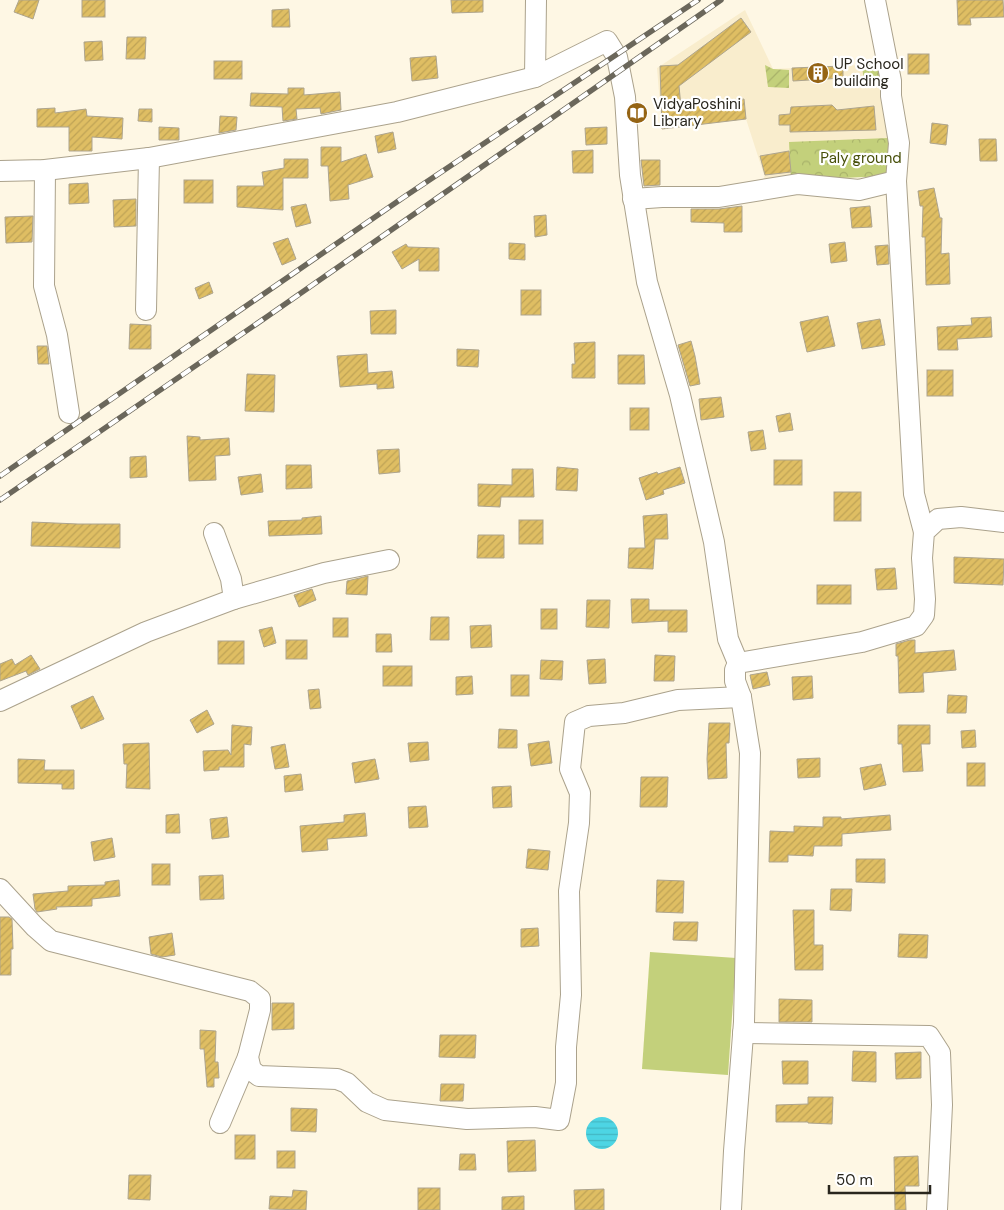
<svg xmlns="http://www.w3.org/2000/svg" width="1004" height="1210" font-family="'DM Sans',sans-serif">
<defs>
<pattern id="park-crowns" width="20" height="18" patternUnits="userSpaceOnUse" patternTransform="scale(1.25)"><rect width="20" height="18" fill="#c3d07b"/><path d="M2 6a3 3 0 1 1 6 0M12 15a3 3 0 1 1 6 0" fill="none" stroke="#a8b26a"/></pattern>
<pattern id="garden-furrows" width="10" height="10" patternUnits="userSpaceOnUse" patternTransform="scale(1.25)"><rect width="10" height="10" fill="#c3d07b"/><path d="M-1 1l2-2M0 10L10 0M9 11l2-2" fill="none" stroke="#a8b26a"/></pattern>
<pattern id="water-rules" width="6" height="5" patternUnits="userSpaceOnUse" patternTransform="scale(1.25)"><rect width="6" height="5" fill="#4dd5e4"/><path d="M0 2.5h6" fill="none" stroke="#43b7c3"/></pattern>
<pattern id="building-hatch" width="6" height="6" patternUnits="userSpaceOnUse" patternTransform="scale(1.25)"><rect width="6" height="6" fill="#dfbe63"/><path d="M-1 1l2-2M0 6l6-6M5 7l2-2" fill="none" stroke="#bfa356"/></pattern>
</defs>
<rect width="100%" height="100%" fill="#fef7e4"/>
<path fill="#f9edcd" d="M745 10 773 69 884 64 890 176 797 179 765 183 764 175 746 119 662 129 657 68Z"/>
<path fill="#c3d07b" d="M650 952 736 958 728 1075 642 1069Z"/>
<g fill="url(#park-crowns)">
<path d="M884 64 885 83H864L862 65Z"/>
<path d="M888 138 890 176 791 180 789 142Z"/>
</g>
<path fill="url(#garden-furrows)" d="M765 65 773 69 789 70V88L768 87Z"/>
<circle fill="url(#water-rules)" cx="602" cy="1133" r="16"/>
<g fill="url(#building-hatch)" stroke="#ada48e">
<path d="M19 0H39L33 19 14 12Z"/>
<rect x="82" y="0" width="23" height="17"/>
<path d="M451 0H483V12L452 13Z"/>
<path d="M957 0H1003L1004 17 970 18 971 25H958Z"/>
<path d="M289 9 290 27H272V10Z"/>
<path d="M741 18 751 32 679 86 681 107 744 99 746 119 662 129 660 66 678 65Z"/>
<path d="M127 37H146L145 59H126Z"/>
<path d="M102 41 103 60 85 61 84 42Z"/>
<rect x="908" y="54" width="21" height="20"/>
<path d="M436 56 438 78 412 81 410 58Z"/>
<rect x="214" y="61" width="28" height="18"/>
<path d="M843 66V78L793 81 792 68Z"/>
<path d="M288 88H304V95L340 92 341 110 321 114 320 108 296 109 297 119 283 121 282 107 250 106 251 93 288 94Z"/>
<path d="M832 105 837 110 874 106 876 130 790 132V125H779V115L790 114 791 107Z"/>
<path d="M55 108V113L86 109 87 116 123 118 122 139 92 137V151H69V127H37V109Z"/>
<path d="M139 109H152V122L138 121Z"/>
<path d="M220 116 237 117 236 130 219 133Z"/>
<path d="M932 123 948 125 946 145 930 143Z"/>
<path d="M159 127 179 128V140H159Z"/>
<path d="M607 127V144L586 145 585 128Z"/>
<path d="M393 132 396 149 378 153 375 136Z"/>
<path d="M979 139H996L997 161H980Z"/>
<path d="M321 147H341V162L366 154 373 177 348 185 349 199 330 201 328 166H321Z"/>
<path d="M593 150V173H573L572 151Z"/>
<path d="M789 151 791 172 765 175 760 156Z"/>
<path d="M284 159H308V178H283V210L237 207V186H264L262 172 284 168Z"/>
<path d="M641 160H660V185L644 186Z"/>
<rect x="184" y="180" width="29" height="23"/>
<path d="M88 183 89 203 69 204V184Z"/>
<path d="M934 188 940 218H942L941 254 949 253 950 284 926 285 925 237H922L923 206H920L918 191Z"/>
<path d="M136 199V226L114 227 113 200Z"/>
<path d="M306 204 311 223 296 227 291 207Z"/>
<path d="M742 206V232H724V223L691 222V209H719Z"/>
<path d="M870 206 872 227 852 228 850 208Z"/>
<path d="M546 215 547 235 535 237 534 216Z"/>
<path d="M33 216 32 242 6 243 5 217Z"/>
<path d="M288 238 296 259 282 265 273 243Z"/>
<path d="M845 242 847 261 831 263 829 244Z"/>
<path d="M509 243 525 244V260L509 259Z"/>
<path d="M406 244 408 247 439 248V271H419V259L402 269 392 252Z"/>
<path d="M888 245 889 264 877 265 875 246Z"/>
<path d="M209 282 213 293 199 299 195 288Z"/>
<rect x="521" y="290" width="20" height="25"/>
<path d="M396 310V334H371L370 311Z"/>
<path d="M828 316 835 346 807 352 800 322Z"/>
<path d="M991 317 992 337 957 339 958 350H938L937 327 972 325 971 318Z"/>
<path d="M880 319 885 345 862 349 857 323Z"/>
<path d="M130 324 151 325V349H129Z"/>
<path d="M691 341 695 356 700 384 690 386 678 345Z"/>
<path d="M595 342V378H572V364H575L574 343Z"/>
<path d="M37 346H47L49 364H38Z"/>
<path d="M457 349 479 350 478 367 457 366Z"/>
<path d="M367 354 368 373 392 371 394 388 377 389V384L340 387 337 356Z"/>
<path d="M618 355H644L645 384H618Z"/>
<rect x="927" y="370" width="26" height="26"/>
<path d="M247 374 275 375 274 412 245 411Z"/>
<path d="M721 397 724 417 701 420 699 399Z"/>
<rect x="630" y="408" width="19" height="22"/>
<path d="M790 413 793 430 779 432 776 416Z"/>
<path d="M763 430 766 449 751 451 748 432Z"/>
<path d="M187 436 200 437V440L229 438 230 455 215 456 216 480 189 481Z"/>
<path d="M399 449 400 472 379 474 377 450Z"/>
<path d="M146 456 147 477 130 478V457Z"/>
<rect x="774" y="460" width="28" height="25"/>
<path d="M286 465H311L312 488 286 489Z"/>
<path d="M557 467 578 469 577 491 556 490Z"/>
<path d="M680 467 685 483 663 490 664 494 646 500 639 478 657 472 658 474Z"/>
<path d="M512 469H533L534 497H501L500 507 478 506V484L512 485Z"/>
<path d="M261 474 263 492 241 495 238 477Z"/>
<rect x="834" y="492" width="27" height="29"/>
<path d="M667 514 668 539H655L653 569 628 568 629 548H645L643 516Z"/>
<path d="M321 516 322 534 269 536 268 521 302 520V518Z"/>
<rect x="519" y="520" width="24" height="24"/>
<path d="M32 522 78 524H120V548L31 546Z"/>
<path d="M478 535H504V558H477Z"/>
<path d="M954 557 1004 559 1003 585 954 583Z"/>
<path d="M895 568 897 589 877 590 875 569Z"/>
<path d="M368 576 367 595 346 594 347 581Z"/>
<rect x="817" y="585" width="34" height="19"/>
<path d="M312 589 316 600 299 607 294 595Z"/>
<path d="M631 599H649V610H687V632H668V621L632 623Z"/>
<path d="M587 600H610L609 628 586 627Z"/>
<rect x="541" y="609" width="16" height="20"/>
<path d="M431 617H449V640H430Z"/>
<rect x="333" y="618" width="15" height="19"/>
<path d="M491 625 492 647 471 648 470 626Z"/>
<path d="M272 627 276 643 264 647 259 630Z"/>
<path d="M376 634H391L392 652H376Z"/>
<rect x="286" y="640" width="21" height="19"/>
<path d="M910 640H915V653L954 650 956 670 923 673 924 692 899 693 898 656H896V644Z"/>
<rect x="218" y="641" width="26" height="23"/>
<path d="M31 655 40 669 28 675 26 671 0 681V664L12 659 15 665Z"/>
<path d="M655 655 675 656 674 681H654Z"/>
<path d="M605 659 606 683 589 684 587 660Z"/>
<path d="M541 660 563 661 562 680 540 679Z"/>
<rect x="383" y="666" width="29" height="20"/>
<path d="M767 672 770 685 753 689 750 675Z"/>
<rect x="511" y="675" width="18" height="21"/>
<path d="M472 676 473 694 456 695V677Z"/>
<path d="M812 676 813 698 793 700 792 677Z"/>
<path d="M319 689 321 708 310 709 308 690Z"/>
<path d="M948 695 967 696 966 713H947Z"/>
<path d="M93 696 104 719 81 729 71 706Z"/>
<path d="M207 710 214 724 197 733 190 720Z"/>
<path d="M709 723H730L729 743H726L727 778 708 779 707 759Z"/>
<path d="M232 725 252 727 251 745 244 744V767H219V770L204 771 203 751 228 750 231 755Z"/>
<path d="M898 725H930V744H921L923 771 903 772 902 744H898Z"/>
<path d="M499 729 517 730V748H498Z"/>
<path d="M975 730 976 747 962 748 961 731Z"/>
<path d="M549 741 552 763 531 766 528 744Z"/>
<path d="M428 742 429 760 410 762 408 743Z"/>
<path d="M149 743 150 789 126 788 127 764H124L123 744Z"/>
<path d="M285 744 289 767 275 769 271 747Z"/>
<path d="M820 758V777L798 778 797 759Z"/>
<path d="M18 759 45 760 44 770H74V789H62V784L18 783Z"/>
<path d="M375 759 379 779 355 783 352 763Z"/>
<rect x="967" y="763" width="18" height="23"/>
<path d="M881 764 886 785 864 790 860 768Z"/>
<path d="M301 774 303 790 285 792 284 776Z"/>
<path d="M641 777H668L667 807H640Z"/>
<path d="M511 786 512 807 493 808 492 787Z"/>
<path d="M426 806 428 827 409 828 408 807Z"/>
<path d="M365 813 367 836 327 839 328 850 302 852 300 826 344 822V815Z"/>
<path d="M179 814 180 833H166V815Z"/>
<path d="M890 815 891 830 842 834V846H814L813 856 788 855V862H769L770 831 794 832V826L823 827V817H841V819Z"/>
<path d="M227 817 229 837 212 839 210 819Z"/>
<path d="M112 838 115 857 94 861 91 842Z"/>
<path d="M528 849 550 851 548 870 526 868Z"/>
<path d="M856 859H885V883L856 882Z"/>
<rect x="152" y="864" width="18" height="21"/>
<path d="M223 875 224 899 200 900 199 876Z"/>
<path d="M119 880 120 896 92 899V906L56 907 57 909 37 912 35 909 33 894 68 891V886L105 885V882Z"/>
<path d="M657 880 684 881 683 913 656 912Z"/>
<path d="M831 889H852L851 911 830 910Z"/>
<path d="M793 910H814V945H823V970H795Z"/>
<path d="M0 917H9L12 919 13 949H11V975H0Z"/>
<path d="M674 922H698L697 941 673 940Z"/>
<path d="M538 928 539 946 521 947V929Z"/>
<path d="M172 933 175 955 162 957 151 954 149 937Z"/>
<path d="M899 934 928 935 927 958 898 957Z"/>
<path d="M779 999 812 1000V1022H779Z"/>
<path d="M272 1003H294V1029L272 1030Z"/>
<path d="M200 1030 216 1031 215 1062H218L219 1078H214V1087H207L204 1049H200Z"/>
<path d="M440 1035H476L475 1058 439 1057Z"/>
<path d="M853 1051 876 1052V1082L852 1081Z"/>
<path d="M921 1052V1078L896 1079 895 1053Z"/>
<path d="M782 1061H808V1084H783Z"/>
<path d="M441 1084H464L463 1101H440Z"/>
<path d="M808 1097H833L832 1124 808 1123V1122H776V1105L808 1104Z"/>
<path d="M291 1108 317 1109 316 1132 291 1131Z"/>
<rect x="235" y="1135" width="20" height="24"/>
<path d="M535 1140 536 1171 508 1172 507 1141Z"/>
<rect x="277" y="1151" width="18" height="17"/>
<path d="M460 1154H475L476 1170H459Z"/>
<path d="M918 1156 919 1186H905L906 1210H895L894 1157Z"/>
<path d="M129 1175H151L150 1200 128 1199Z"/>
<rect x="418" y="1188" width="22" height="22"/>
<path d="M604 1189V1210H575L574 1190Z"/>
<path d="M293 1190 307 1191 306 1210 269 1209 270 1196 292 1197Z"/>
<path d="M524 1196V1210H502V1197Z"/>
</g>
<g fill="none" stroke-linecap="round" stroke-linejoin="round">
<g stroke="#aba28c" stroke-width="22">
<g id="minor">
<path d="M536 0 535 77 607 41 617 57 625 97 630 175 647 282 680 395 714 542 728 639 738 663"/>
<path d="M45 170 44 286 57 335 69 413"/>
<path d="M0 171 45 170 149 158 397 112 535 77"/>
<path d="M896 181 914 494 924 532"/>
<path d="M633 199 662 197H719L798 184 859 190 896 181 899 143 891 96V81L875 0"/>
<path d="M146 310 149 158"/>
<path d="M234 599 324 573 389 560"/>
<path d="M0 701 146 632 234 599 231 579 214 533"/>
<path d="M0 889 35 927 51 941 250 991 260 999V1010L248 1057 251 1070 259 1076 337 1079 347 1083 367 1102 385 1110 467 1119 535 1117 559 1120 566 1083V1047L571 995 569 891 579 823 580 793 570 769 575 722 589 716 624 713 678 700 741 697"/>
<path d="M743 1033 929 1036 940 1053 942 1105 937 1210"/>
<path d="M220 1123 248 1057"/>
<path d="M731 1210 734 1151 744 1022 750 753 741 697 735 681V670L738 663 862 642 916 626 924 615 925 599 922 558 924 532 938 519 961 517 1004 522"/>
</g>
</g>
<use href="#minor" stroke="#fff" stroke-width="20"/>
<g stroke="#6b675b" stroke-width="5.5">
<g id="rail">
<path d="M0 476 404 197 698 0"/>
<path d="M0 500 268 316 721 0"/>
</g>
</g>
<use href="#rail" stroke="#fff" stroke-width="4" stroke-dasharray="11" stroke-linecap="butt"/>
</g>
<defs>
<g id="building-disc" transform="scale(1.125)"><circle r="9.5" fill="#956414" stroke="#fff"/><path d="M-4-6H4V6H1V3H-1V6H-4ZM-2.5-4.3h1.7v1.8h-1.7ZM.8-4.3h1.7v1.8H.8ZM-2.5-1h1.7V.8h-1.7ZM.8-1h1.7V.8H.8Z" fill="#fff"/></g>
<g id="library-disc" transform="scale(1.125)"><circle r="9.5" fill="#956414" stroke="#fff"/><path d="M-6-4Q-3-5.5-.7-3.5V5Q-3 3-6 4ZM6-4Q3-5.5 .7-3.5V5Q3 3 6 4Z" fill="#fff"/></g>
</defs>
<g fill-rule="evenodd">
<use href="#building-disc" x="818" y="73"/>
<use href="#library-disc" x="637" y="113"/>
</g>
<g text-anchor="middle" stroke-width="4.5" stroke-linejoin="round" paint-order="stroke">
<g font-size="15" fill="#29261d" stroke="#fff" text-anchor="start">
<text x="834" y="69">UP School<tspan x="834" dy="17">building</tspan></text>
<text x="653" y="109">VidyaPoshini<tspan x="653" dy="17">Library</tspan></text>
</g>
<g font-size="15" fill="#48500a" stroke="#fff">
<text x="861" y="163">Paly ground</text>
</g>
</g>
<path d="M829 1185v8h101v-8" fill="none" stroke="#29261d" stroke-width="2.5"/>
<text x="836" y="1185" font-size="15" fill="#29261d" stroke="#ffffff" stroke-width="4" paint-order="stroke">50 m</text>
</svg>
